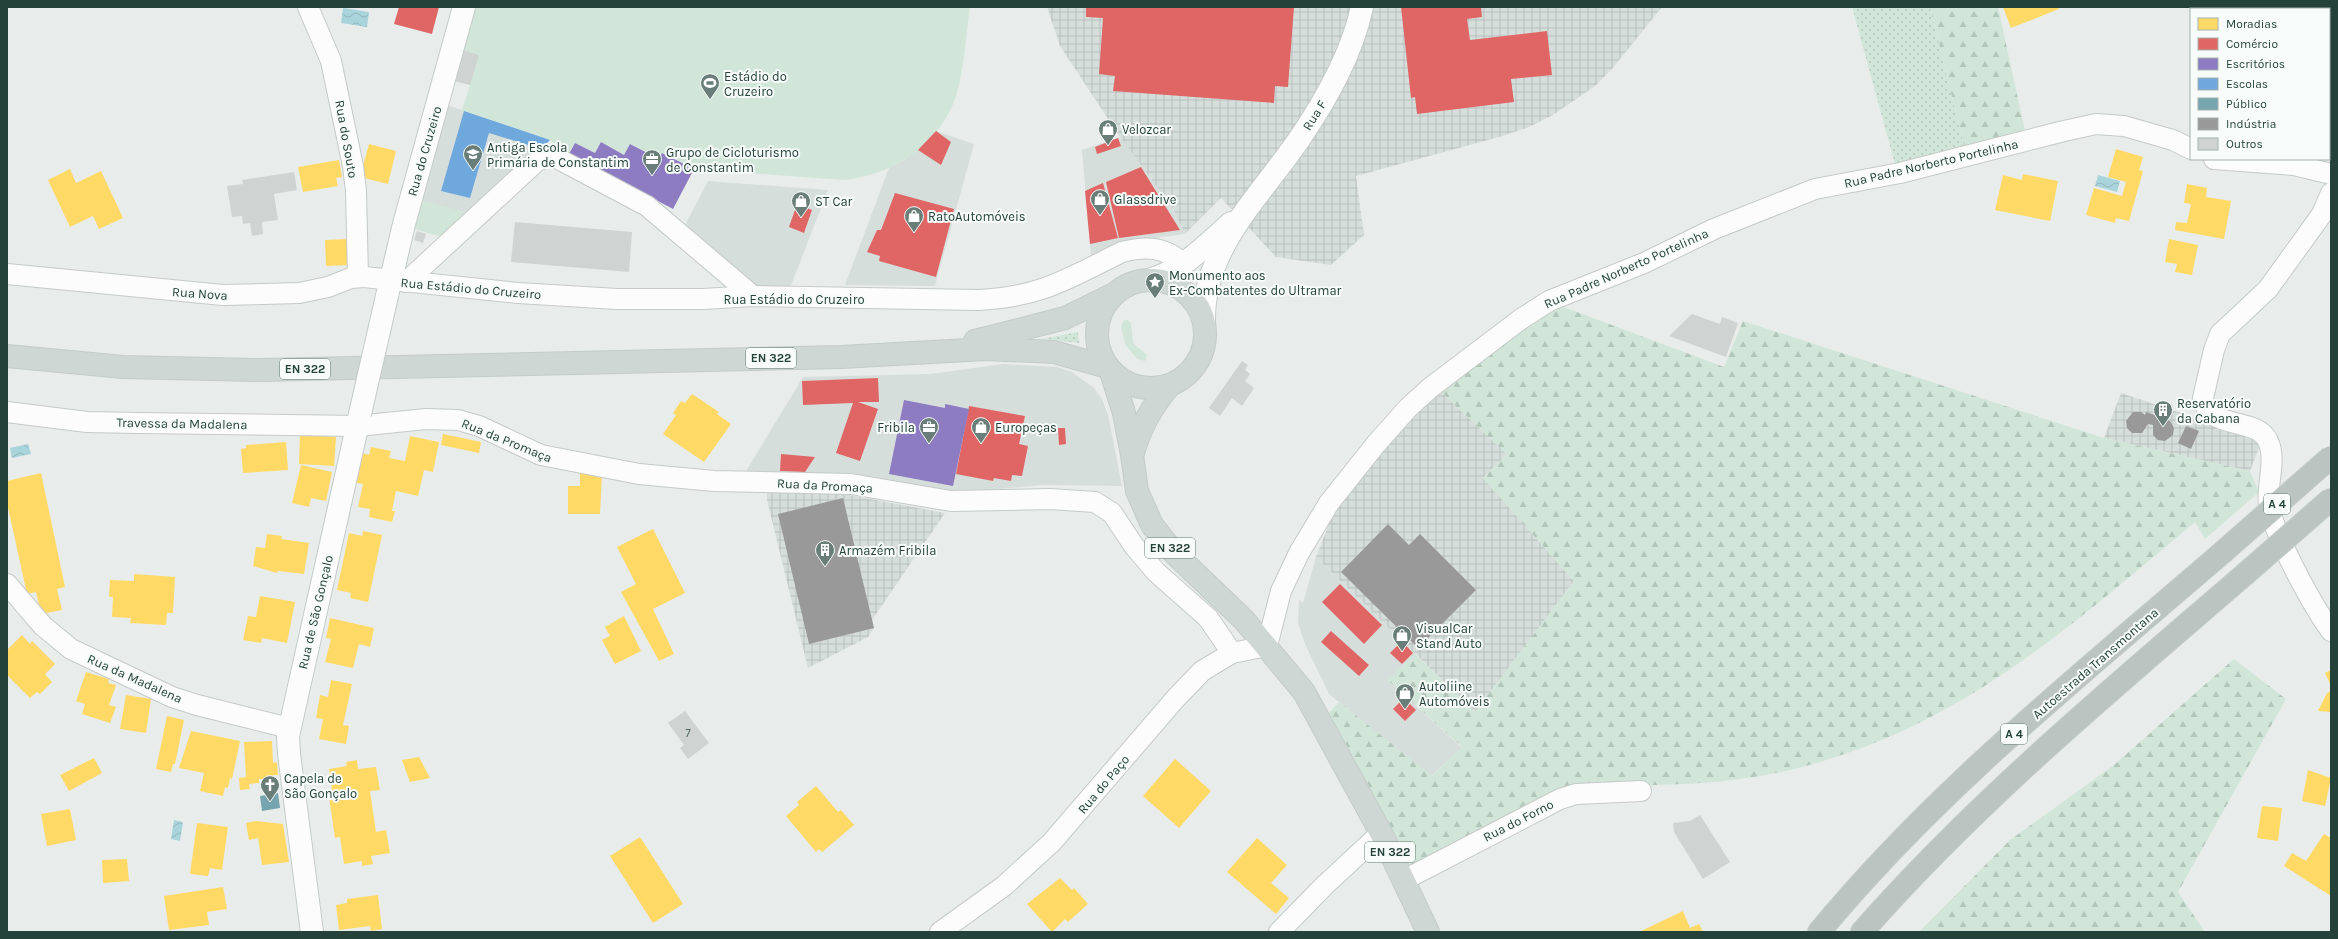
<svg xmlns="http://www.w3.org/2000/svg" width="2338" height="939" font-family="Karla,sans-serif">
<defs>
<pattern id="industrial-grid" width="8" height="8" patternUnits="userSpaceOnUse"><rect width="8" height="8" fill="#d6dedb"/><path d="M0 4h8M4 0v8" fill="none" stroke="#b8c0bd"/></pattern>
<pattern id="grass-dots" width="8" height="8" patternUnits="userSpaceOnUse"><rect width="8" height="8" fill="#d1e6d8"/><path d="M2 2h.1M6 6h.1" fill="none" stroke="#b3c6ba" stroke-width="1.8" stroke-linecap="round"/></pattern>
<pattern id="forest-firs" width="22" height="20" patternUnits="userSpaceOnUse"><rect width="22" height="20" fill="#d1e6d8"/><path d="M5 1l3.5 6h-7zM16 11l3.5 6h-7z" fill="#b3c6ba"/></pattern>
<pattern id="water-waves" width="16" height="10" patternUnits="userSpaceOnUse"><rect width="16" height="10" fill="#a9d4db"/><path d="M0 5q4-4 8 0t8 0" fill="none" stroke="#91b7bd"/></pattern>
</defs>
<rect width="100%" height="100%" fill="#e8edeb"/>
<g fill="#d6dedb">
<path d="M447 105 550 140 446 238 412 228Z"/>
<path d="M936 131 974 144 935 286 845 285 889 168 904 160Z"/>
<path d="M1120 137 1172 207 1185 234 1118 243 1091 257 1082 150Z"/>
<path d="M708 181 828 190 790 288H755L684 227Z"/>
<path d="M1003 364 1057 367 1072 372 1094 388 1102 399 1108 415 1122 486 1043 485 950 493 856 474 745 473 803 377 930 374Z"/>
<path d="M1316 557 1415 654 1388 680 1462 748 1431 776 1329 694 1305 644 1298 623 1299 600 1303 603Z"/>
</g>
<g fill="url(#industrial-grid)">
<path d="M1047 7H1662L1612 69 1595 86 1553 115 1527 128 1499 137 1356 176 1364 235 1331 265 1276 257 1221 198 1185 234 1172 207 1120 137 1060 46Z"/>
<path d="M1440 391 1507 454 1483 478 1574 581 1475 712 1316 557 1334 511 1391 439Z"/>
<path d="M2121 393 2257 438 2261 443 2250 471 2104 438Z"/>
<path d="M767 487 828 491 945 513 872 620 874 628 868 637 808 668 767 500Z"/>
</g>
<g fill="url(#grass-dots)">
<path d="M1852 7H1930L1965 149 1895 164Z"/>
<path d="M1078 332 1079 343 1042 339Z"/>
</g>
<g fill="url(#forest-firs)">
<path d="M1930 7H1998L2025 131 1965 149Z"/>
<path d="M1561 306 1724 367 1743 321 2104 438 2250 471 2259 492 2205 539 2195 522C2073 624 1962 726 1802 767 1753 780 1704 784 1654 785 1622 786 1587 782 1557 791 1536 797 1516 810 1497 820 1469 836 1441 851 1412 867L1329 713 1339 702 1432 776 1462 747 1388 680 1415 654 1475 712 1574 581 1483 478 1507 454 1440 391 1537 320Z"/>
<path d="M2234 659 2286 699 2178 892 2205 932H1919L2010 840 2114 765Z"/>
</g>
<g fill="#d1e6d8">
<path d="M475 7H970C966 34 965 62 958 89 945 141 895 175 844 180L694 169 663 153 659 159 631 144 624 155 601 142 595 153 575 143 569 154 550 140 462 110 470 85 454 81Z"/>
<path d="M420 200 472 214 446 238 412 228Z"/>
<path d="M1124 320H1128L1131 323 1133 343 1147 355 1145 361 1137 359 1125 344 1121 326Z"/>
</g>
<g fill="url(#water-waves)">
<path d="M343 8 369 12 367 27 341 23Z"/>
<path d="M2098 175 2120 181 2117 192 2095 186Z"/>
<path d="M28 444 31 454 12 458 10 448Z"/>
<path d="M174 820 183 822 180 841 171 839Z"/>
</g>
<g fill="#ffd966">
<path d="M2003 7H2058L2059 9 2011 28Z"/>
<path d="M369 144 396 151 388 184 360 177Z"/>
<path d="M2116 149 2143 157 2139 170 2143 171 2129 221 2116 218 2115 223 2086 215 2094 188 2122 196 2126 182 2108 177Z"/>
<path d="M339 160 342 177 336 178 338 186 303 192 298 167Z"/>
<path d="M70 169 76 183 101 171 123 218 99 229 93 216 70 227 48 180Z"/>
<path d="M2023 174 2058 181 2050 221 1995 210 2003 175 2022 180Z"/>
<path d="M2187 184 2207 188 2206 197 2231 201 2224 239 2175 230 2176 222 2187 223 2191 204 2184 203Z"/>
<path d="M348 239 349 265 326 266 325 240Z"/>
<path d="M2169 239 2198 245 2192 275 2175 272 2177 264 2165 262Z"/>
<path d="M692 394 719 412 717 414 731 424 704 462 663 434 676 415 673 413 681 401 685 403Z"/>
<path d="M443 434 481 442 479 453 441 445Z"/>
<path d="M300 435 336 437 334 466 299 464Z"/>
<path d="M410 436 439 442 433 472 424 470 418 496 396 491 392 511H395L392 522 369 517 370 509 358 507 363 484 352 482 358 452 369 455 371 447 391 451 389 458 405 461Z"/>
<path d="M286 442 288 470 243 473 241 449 246 448V445Z"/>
<path d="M301 465 332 472 326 501 311 498 309 507 292 503Z"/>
<path d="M41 473 65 587 57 589 62 610 41 614 36 592 27 594 7 503V481Z"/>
<path d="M602 473 600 514H568V486H580V474Z"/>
<path d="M653 529 685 593 653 609 674 654 659 661 621 592 636 584 617 547Z"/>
<path d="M363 531 382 535 368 602 350 598 351 593 337 590 349 533 362 536Z"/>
<path d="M267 534 282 536 281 539 309 543 304 574 278 571 277 573 253 566 256 547 265 548Z"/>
<path d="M134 574 175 577 173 613H167L166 625 130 623 131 618 112 617 113 597H109L110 580 134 581Z"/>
<path d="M260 596 295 602 287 643 262 638 261 643 243 640 248 616 256 617Z"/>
<path d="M624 616 641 651 615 664 602 640 610 636 605 627Z"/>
<path d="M330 618 374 628 370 647 359 644 353 668 325 662 331 639 326 638Z"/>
<path d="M22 635 30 644 32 641 55 664 45 674 52 682 40 694 37 692 30 698 7 675V650Z"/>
<path d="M2331 670V686L2325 673Z"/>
<path d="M86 672 109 679 108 683 116 685 109 705 116 707 110 723 82 714 85 704 76 701Z"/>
<path d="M331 680 352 684 343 725 349 726 346 744 319 739 323 719 316 718 320 695 328 697Z"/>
<path d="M2331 691V712L2318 711 2327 693Z"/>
<path d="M126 695 151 699 146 733 120 729Z"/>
<path d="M167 716 184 720 175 764H173L171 772 156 769Z"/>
<path d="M191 731 240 741 232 779 230 778 228 788 225 787 223 796 200 791 204 773 179 768Z"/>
<path d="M272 741 273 763 277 762 278 775H273V779H259V783L249 784 250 789 240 790 239 778 246 777 244 742Z"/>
<path d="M419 757 430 778 410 782 402 760Z"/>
<path d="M94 758 102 773 69 791 60 775Z"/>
<path d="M1175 759 1211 791 1179 828 1143 796Z"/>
<path d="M357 760 358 769 376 767 380 790 370 791 376 832 386 830 390 853 371 856 373 864 362 866V861L344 864 340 837 335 838 329 797 333 796 329 769 347 766 346 762Z"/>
<path d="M2308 770 2331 778 2325 806 2302 801Z"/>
<path d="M816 786 838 812 841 810 854 825 822 852 819 849 816 852 786 816 799 805 797 802Z"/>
<path d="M2262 806 2282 808 2278 841 2257 838Z"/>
<path d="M70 809 76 840 47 846 41 814Z"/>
<path d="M256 821 283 824 289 862 262 865 258 838 249 840 246 823Z"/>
<path d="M197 823 228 827 222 870 210 868 208 876 190 874Z"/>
<path d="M2324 834 2331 838V896L2284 866 2292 853 2306 861Z"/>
<path d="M640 837 683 904 653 923 610 856Z"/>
<path d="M1257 838 1287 865 1271 883 1289 898 1276 914 1227 872Z"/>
<path d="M127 859 129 881 103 883 102 860Z"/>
<path d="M1060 878 1072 890 1074 888 1088 904 1068 922 1065 919 1052 932 1027 904Z"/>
<path d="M223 887 227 909 207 912 209 925 169 930 164 896Z"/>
<path d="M378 895 382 929 371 931 370 926 339 930 336 905 347 903V899Z"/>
<path d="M1683 911 1690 928 1699 924 1703 932H1639Z"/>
</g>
<g fill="#e06666">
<path d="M399 7H439L432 34 394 24Z"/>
<path d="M1086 7H1294L1288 87 1275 86 1274 103 1113 91 1115 76 1099 74 1103 18 1086 17Z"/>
<path d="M1401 7H1481L1482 17 1467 19 1470 40 1547 31 1552 75 1511 79 1514 102 1417 114 1415 97 1411 98Z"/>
<path d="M936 131 951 142 941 165 918 150Z"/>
<path d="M1118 138 1121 146 1097 154 1095 147Z"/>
<path d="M1141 167 1180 230 1119 238 1106 182Z"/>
<path d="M1103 183 1118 238 1090 244 1085 191Z"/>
<path d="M895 193 954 209 936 277 879 261 880 256 867 252 877 230H881Z"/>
<path d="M797 204 812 210 804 233 789 227Z"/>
<path d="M878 378 879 402H858L878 409 860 461 836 453 853 403 803 405 802 381Z"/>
<path d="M969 406 1025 416 1019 444 1028 446 1022 476 1012 475 1011 481 994 478 993 481 956 474Z"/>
<path d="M1058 428H1065L1066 444 1059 445Z"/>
<path d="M781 454 815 457 805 472 780 471Z"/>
<path d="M1340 584 1382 625 1364 644 1322 602Z"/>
<path d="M1331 631 1369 665 1359 676 1321 642Z"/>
<path d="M1402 641 1413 653 1402 664 1390 653Z"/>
<path d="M1404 698 1416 710 1405 721 1393 709Z"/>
</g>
<g fill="#8e7cc3">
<path d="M601 142 624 155 630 144 659 159 662 153 694 169 673 209 569 154 575 143 595 153Z"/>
<path d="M904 400 945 408V404L969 409 953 486 889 474Z"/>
</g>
<path fill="#6fa8dc" d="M464 111 550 140 541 149 489 133 470 198 441 191Z"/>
<path fill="#76a5af" d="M278 793 280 808 262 811 260 796Z"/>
<g fill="#999">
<path d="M2133 412H2141L2145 415 2146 412 2161 417 2160 419 2170 421 2174 428 2173 435 2165 441 2158 440 2153 435V425L2148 424 2142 433H2132L2127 428 2126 421Z"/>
<path d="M2186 426 2199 431 2191 449 2178 443Z"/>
<path d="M843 498 874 628 809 644 778 514Z"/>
<path d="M1388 524 1409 545 1420 534 1476 590 1418 648 1341 572Z"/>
</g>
<g fill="#cfd4d2">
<path d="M462 50 479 55 470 85 454 81Z"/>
<path d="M294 172 297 190 274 194 278 220 262 222 263 234 252 236 250 223 243 224 242 216 232 217 227 186 243 184 242 180Z"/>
<path d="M515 222 632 232 629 272 511 262Z"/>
<path d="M417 231 426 234 423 243 414 240Z"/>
<path d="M1692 314 1720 324 1722 317 1738 323 1726 357 1669 336Z"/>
<path d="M1242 361 1248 365 1245 370 1250 374 1245 381 1254 388 1242 406 1232 398 1220 416 1209 408Z"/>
<path d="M685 711 709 743 688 759 680 748 684 745 668 723Z"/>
<path d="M1700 815 1730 862 1703 879 1674 832 1673 823 1690 821Z"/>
</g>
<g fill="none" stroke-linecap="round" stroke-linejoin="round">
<g stroke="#c5cac8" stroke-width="22">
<g id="street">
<path d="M308 7 331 61 353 166 356 191 358 277"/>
<path d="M2329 57 2331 55"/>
<path d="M2214 159 2294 165 2331 174"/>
<path d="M2331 193 2322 214 2268 289 2220 334 2214 350 2203 398C2208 431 2257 416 2268 441 2277 460 2266 485 2269 505 2274 535 2312 605 2331 631"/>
<path d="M7 274 223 295 299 293 328 287 351 278 364 277 518 293 617 299H703L753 296 979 300C1041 297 1069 278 1122 252 1145 246 1165 246 1183 264"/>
<path d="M406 282 537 161 551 155 647 206 753 296"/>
<path d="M7 412 87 422 138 423 357 426 426 419 458 420 479 426 541 455 639 474 714 481 851 484 951 501 1050 499 1095 502 1112 513 1134 546 1156 572 1208 618 1232 653"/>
<path d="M7 584 43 626 71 649 172 697 197 705 289 728"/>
<path d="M1404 880 1560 799 1576 794 1641 791"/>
<path d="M940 932 1004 886 1052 842 1176 698 1202 671 1232 653 1267 646 1281 591 1299 553 1329 503 1376 444 1408 408 1430 388 1521 319 1549 301 1644 263 1714 229 1815 189 1900 173 2064 131 2096 124 2124 126 2173 140 2191 149"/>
<path d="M1279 932 1324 886 1381 833"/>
</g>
</g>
<g stroke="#c3cbc8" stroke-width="24">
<g id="secondary">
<path d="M1152 279C1184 269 1207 244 1231 223"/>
<path d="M387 296 404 224 464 7"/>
<path d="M1204 320C1203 248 1262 194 1300 138 1327 98 1352 54 1362 7"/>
<path d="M312 932 289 754 288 736 360 414"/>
</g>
</g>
<g stroke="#c3ccc9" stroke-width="24">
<g id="primary">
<circle cx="1151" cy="334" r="54"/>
<path d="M975 341 1065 318 1112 295"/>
<path d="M7 356 123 367 261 370 841 357 986 349 1054 352 1107 367"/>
<path d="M1111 372 1124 413 1132 455 1137 491 1152 525 1174 553 1244 620 1304 692 1381 833 1428 932"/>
<path d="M1133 453C1140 427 1152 406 1170 385"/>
</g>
</g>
<g stroke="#c3ccc9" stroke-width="24">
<g id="highway">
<path d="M1819 932C1937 789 2084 672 2223 552"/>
<path d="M1862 932C1977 801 2112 689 2244 575"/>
</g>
</g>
<use href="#street" stroke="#fcfcfc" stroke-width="20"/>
<use href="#secondary" stroke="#fcfcfc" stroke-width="22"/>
<use href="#primary" stroke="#cfd7d5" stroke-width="22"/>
<use href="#highway" stroke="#bcc4c2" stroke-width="22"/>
<g stroke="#c3cbc8" stroke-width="24" stroke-linecap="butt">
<path id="secondary-bridge" d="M360 414 387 296"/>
</g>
<g stroke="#c3ccc9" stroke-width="24" stroke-linecap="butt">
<g id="highway-bridge">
<path d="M2223 552 2331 457"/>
<path d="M2244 575 2331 499"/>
</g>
</g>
<use href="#secondary-bridge" stroke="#fcfcfc" stroke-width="22"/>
<use href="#highway-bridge" stroke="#bcc4c2" stroke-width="22"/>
</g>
<defs>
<g id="stadium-pin" transform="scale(1)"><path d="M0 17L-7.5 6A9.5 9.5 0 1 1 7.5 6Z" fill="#697e78" stroke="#f7fbf9"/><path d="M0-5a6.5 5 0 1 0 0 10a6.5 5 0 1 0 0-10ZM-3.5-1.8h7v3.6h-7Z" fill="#fff"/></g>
<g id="shop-pin" transform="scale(1)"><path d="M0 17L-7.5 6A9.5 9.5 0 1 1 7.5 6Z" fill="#697e78" stroke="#f7fbf9"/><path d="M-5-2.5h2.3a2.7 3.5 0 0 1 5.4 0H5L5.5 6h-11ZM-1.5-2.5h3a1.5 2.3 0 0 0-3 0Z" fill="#fff"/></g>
<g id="school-pin" transform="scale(1)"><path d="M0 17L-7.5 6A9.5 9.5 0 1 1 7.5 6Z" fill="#697e78" stroke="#f7fbf9"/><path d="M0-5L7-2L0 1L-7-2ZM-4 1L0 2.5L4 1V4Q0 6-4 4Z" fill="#fff"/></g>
<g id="office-pin" transform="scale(1)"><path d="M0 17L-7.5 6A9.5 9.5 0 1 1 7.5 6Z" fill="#697e78" stroke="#f7fbf9"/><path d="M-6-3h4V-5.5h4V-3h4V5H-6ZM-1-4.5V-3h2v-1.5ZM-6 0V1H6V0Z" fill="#fff"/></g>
<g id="sight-pin" transform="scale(1)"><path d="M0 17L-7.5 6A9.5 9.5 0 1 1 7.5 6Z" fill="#697e78" stroke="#f7fbf9"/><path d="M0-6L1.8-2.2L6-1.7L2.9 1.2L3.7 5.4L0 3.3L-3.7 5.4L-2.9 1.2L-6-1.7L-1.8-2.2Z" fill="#fff"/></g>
<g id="building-pin" transform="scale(1)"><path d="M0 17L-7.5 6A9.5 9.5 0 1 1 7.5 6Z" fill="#697e78" stroke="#f7fbf9"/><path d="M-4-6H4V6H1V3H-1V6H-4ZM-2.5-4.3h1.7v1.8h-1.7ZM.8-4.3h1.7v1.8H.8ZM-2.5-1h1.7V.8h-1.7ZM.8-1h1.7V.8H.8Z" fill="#fff"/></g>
<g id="church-pin" transform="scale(1)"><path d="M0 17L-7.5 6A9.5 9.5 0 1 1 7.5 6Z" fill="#697e78" stroke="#f7fbf9"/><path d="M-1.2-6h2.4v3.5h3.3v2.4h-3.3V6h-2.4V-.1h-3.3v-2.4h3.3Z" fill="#fff"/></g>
</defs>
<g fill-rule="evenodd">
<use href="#stadium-pin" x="710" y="83"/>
<use href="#shop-pin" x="1108" y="129"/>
<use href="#school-pin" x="473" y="154"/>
<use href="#office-pin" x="652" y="159"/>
<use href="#shop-pin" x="1100" y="199"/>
<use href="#shop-pin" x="801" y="201"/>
<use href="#shop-pin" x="914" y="216"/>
<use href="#sight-pin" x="1155" y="282"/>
<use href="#building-pin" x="2163" y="410"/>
<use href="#office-pin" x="929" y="427"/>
<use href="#shop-pin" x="981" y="427"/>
<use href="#building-pin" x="825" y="550"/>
<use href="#shop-pin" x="1402" y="635"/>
<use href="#shop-pin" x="1405" y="693"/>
<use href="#church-pin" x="270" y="785"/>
</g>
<g text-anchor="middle" stroke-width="4" stroke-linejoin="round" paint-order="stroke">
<g font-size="11" fill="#506761">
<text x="688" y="737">7</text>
</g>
<g fill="#f7fbf9" stroke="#637a73" stroke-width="1">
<rect x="746" y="348" width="50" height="20" rx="3"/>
<rect x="280" y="359" width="50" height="20" rx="3"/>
<rect x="2264" y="494" width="26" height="20" rx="3"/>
<rect x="1145" y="538" width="50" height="20" rx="3"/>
<rect x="2001" y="724" width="26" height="20" rx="3"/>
<rect x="1365" y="842" width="50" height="20" rx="3"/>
</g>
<g font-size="12" font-weight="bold" fill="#24423a">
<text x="771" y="362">EN 322</text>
<text x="305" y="373">EN 322</text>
<text x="2277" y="508">A 4</text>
<text x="1170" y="552">EN 322</text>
<text x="2014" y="738">A 4</text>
<text x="1390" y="856">EN 322</text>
</g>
<g font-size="13" fill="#24423a" stroke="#f7fbf9" text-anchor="start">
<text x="724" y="81">Estádio do<tspan x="724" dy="15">Cruzeiro</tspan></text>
<text x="1122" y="134">Velozcar</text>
<text x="487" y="152">Antiga Escola<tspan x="487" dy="15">Primária de Constantim</tspan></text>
<text x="666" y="157">Grupo de Cicloturismo<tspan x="666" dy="15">de Constantim</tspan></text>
<text x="1114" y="204">Glassdrive</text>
<text x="815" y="206">ST Car</text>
<text x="928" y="221">RatoAutomóveis</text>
<text x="1169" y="280">Monumento aos<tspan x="1169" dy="15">Ex-Combatentes do Ultramar</tspan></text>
<text x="2177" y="408">Reservatório<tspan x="2177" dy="15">da Cabana</tspan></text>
<text x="915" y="432" text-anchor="end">Fribila</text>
<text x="995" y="432">Europeças</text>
<text x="839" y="555">Armazém Fribila</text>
<text x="1416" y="633">VisualCar<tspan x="1416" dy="15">Stand Auto</tspan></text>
<text x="1419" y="691">Autoliine<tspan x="1419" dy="15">Automóveis</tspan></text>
<text x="284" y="783">Capela de<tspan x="284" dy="15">São Gonçalo</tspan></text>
</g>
<g font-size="13" fill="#24423a" stroke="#f7fbf9">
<text transform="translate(1314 115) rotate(-58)" y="5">Rua F</text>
<text transform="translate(347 139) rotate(80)" y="5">Rua do Souto</text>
<text transform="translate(424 151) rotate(-74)" y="5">Rua do Cruzeiro</text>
<text transform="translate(1931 163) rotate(-13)" y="5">Rua Padre Norberto Portelinha</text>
<text transform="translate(1626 268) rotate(-24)" y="5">Rua Padre Norberto Portelinha</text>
<text transform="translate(471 288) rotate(5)" y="5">Rua Estádio do Cruzeiro</text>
<text transform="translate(200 293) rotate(4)" y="5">Rua Nova</text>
<text x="794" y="304">Rua Estádio do Cruzeiro</text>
<text transform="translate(182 423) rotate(1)" y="5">Travessa da Madalena</text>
<text transform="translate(507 440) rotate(22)" y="5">Rua da Promaça</text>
<text transform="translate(825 485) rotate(3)" y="5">Rua da Promaça</text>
<text transform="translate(315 612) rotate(-77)" y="5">Rua de São Gonçalo</text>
<text transform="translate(2095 663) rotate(-41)" y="5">Autoestrada Transmontana</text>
<text transform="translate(135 678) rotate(24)" y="5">Rua da Madalena</text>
<text transform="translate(1103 784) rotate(-50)" y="5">Rua do Paço</text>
<text transform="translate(1518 820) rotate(-27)" y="5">Rua do Forno</text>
</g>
</g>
<rect width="2338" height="939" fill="none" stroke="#24423a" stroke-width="16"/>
<rect x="2190" y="8" width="140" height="152" fill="#f7fbf9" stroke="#a3b1ad"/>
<rect x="2198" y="18" width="20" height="12" fill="#ffd966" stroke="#a3b1ad"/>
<text x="2226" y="28" font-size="12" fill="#24423a">Moradias</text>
<rect x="2198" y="38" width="20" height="12" fill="#e06666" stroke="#a3b1ad"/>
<text x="2226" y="48" font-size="12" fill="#24423a">Comércio</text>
<rect x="2198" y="58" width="20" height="12" fill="#8e7cc3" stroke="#a3b1ad"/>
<text x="2226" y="68" font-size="12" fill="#24423a">Escritórios</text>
<rect x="2198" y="78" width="20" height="12" fill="#6fa8dc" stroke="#a3b1ad"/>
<text x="2226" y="88" font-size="12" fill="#24423a">Escolas</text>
<rect x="2198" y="98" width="20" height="12" fill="#76a5af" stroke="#a3b1ad"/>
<text x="2226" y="108" font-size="12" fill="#24423a">Público</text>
<rect x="2198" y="118" width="20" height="12" fill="#999999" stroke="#a3b1ad"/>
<text x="2226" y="128" font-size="12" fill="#24423a">Indústria</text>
<rect x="2198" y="138" width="20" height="12" fill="#cfd4d2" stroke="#a3b1ad"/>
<text x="2226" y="148" font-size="12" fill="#24423a">Outros</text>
</svg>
